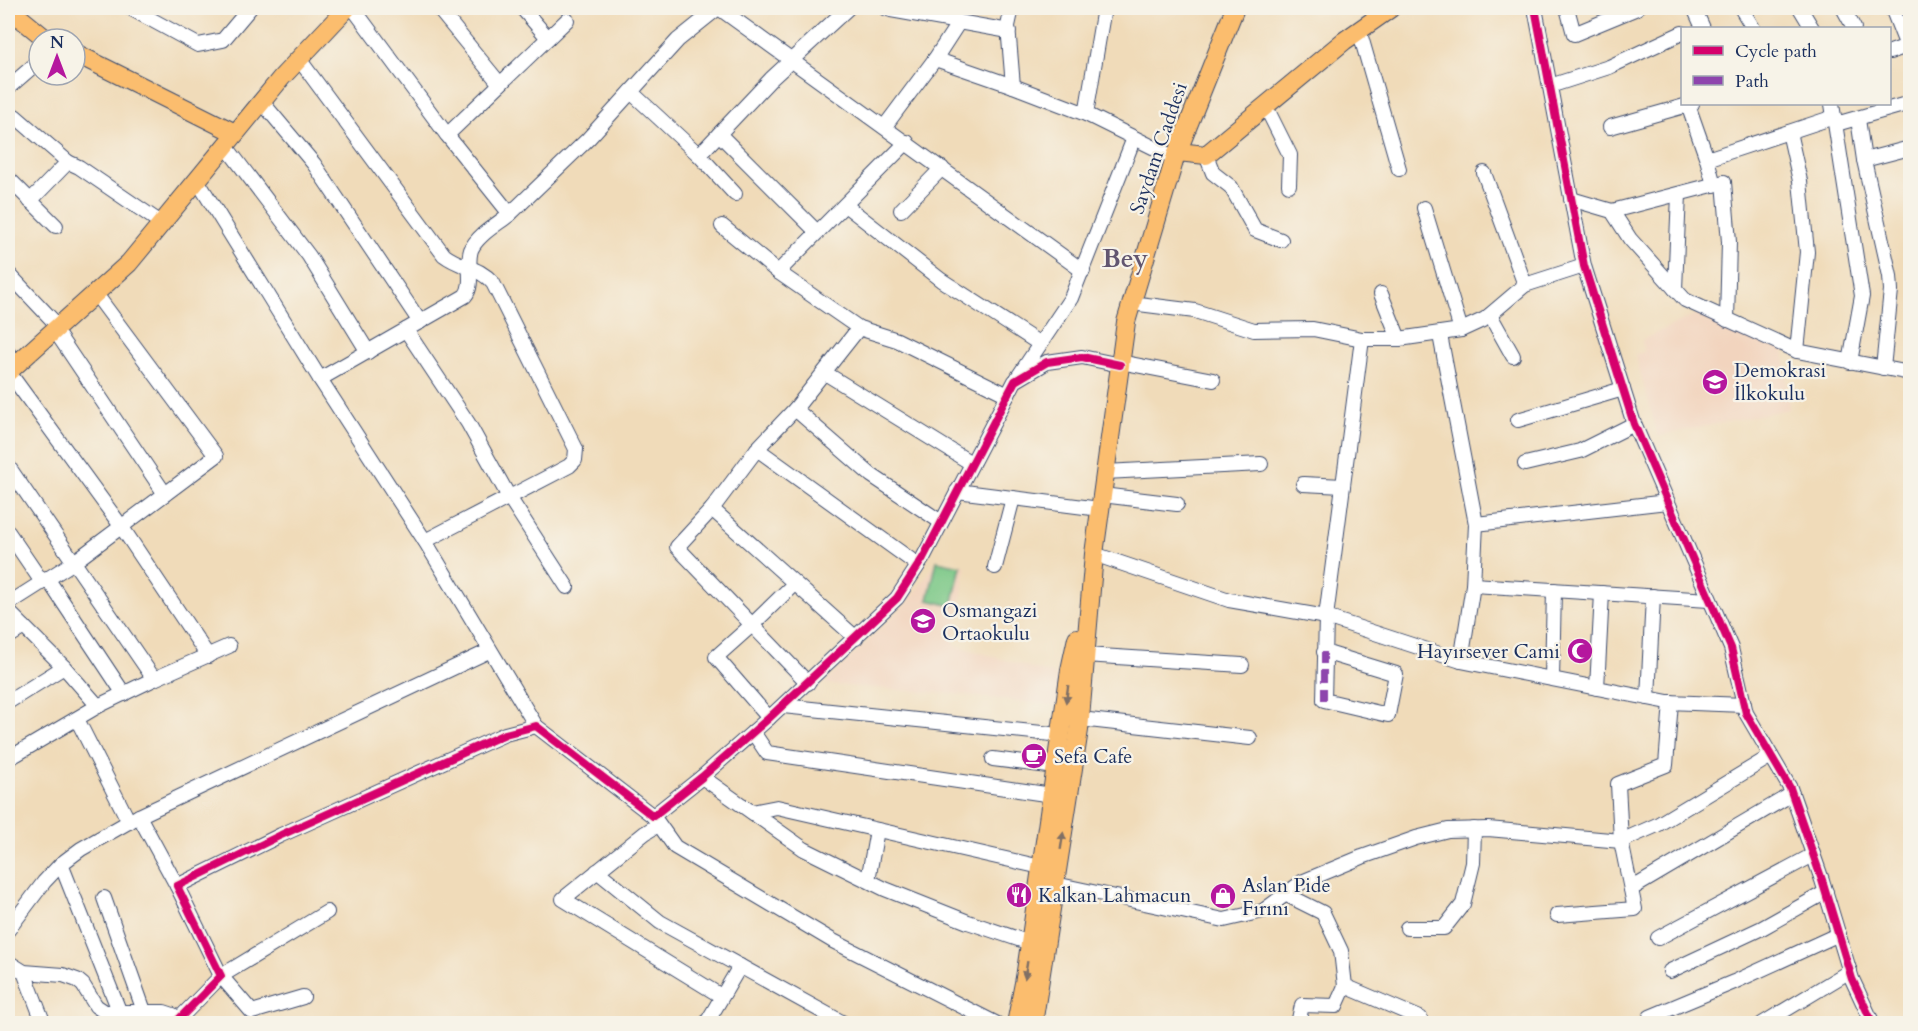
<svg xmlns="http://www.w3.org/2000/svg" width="1918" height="1031" font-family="Cardo,serif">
<rect width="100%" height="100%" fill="#f7f3e8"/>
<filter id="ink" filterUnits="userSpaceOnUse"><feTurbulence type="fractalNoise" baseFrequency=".0167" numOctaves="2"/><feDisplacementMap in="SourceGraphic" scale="12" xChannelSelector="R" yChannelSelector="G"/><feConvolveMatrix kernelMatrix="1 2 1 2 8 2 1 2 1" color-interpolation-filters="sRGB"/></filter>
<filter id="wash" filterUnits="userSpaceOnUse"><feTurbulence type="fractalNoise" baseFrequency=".008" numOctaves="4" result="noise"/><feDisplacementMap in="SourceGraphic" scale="24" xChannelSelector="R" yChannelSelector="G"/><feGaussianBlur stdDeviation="1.35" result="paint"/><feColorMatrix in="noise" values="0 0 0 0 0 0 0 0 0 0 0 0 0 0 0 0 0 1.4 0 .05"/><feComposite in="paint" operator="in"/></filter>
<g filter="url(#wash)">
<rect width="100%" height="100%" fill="#f0dbb9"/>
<g fill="#f2d4be">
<path d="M1704 310 1784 345 1789 409 1658 436 1635 354 1644 352 1642 340Z"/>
<path d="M937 561 966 566 954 645 1059 676 1057 706 965 695 824 684 912 598Z"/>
</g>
<path fill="#7ac786" stroke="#4a7b72" stroke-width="1.5" d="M937 561 961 566 952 606 928 600Z"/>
</g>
<g filter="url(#ink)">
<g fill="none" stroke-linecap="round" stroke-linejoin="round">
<g stroke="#3b496c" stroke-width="16">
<g id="minor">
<path d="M130 8 198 45 223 40 250 8"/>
<path d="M353 8 447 135 510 214 588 139 678 40 718 8"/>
<path d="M438 8 500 84"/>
<path d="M522 8 548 38"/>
<path d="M719 8 1083 271"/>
<path d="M885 8 891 10 1009 31"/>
<path d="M1012 8 1008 26 1013 86"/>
<path d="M1535 8 1584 266 1634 424 1731 648 1746 713 1790 788 1822 880 1852 979 1873 1024"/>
<path d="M1567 8 1574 34 1637 8"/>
<path d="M1694 8 1703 28"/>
<path d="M1741 8 1753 28"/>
<path d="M1800 8 1812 28"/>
<path d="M1843 8 1854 28"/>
<path d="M1892 8 1910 54"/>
<path d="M1359 30 1399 169"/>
<path d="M1890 52 1910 45"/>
<path d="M299 59 444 255C461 268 478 266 493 283L576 449 575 460 569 466 425 541"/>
<path d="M935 59 1013 86 1086 114 1175 158"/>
<path d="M1550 86 1609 67 1682 33"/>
<path d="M8 88 39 61"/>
<path d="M631 92 699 155 735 194"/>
<path d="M262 102 314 164 420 322"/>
<path d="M1692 104 1688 105 1707 159 1714 185"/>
<path d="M1832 104 1862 296 1850 362"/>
<path d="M1265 105 1290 155 1289 185"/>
<path d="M1086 114 1104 8"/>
<path d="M15 116 68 162 79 167 161 223"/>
<path d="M1858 119 1864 160 1890 276 1891 290 1883 368"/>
<path d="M1836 124 1910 103"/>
<path d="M885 126 935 59 959 22"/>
<path d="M1610 127 1688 105"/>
<path d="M1789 132 1800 181 1807 252 1797 351"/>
<path d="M719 134 817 232"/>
<path d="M447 135 567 20"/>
<path d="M225 145 309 256 368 352"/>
<path d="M699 155 771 79 848 8"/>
<path d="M1206 155 1213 173 1231 187 1255 230 1281 240"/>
<path d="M1707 159 1834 117"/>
<path d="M1864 160 1910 148"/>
<path d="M1484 173 1525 285"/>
<path d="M8 178 56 226"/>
<path d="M197 180 320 379 425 541 536 726"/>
<path d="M1571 199 1612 211 1630 239 1685 300 1797 351 1910 373"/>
<path d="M30 201 68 162"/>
<path d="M845 205 941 280 1040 344"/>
<path d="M1424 208 1461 330"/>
<path d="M901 210 942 168"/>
<path d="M1612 211 1724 182 1729 242 1727 320"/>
<path d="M722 226 778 272 859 328 897 340 1008 395"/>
<path d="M778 272 907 142"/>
<path d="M8 273 58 326"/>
<path d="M1675 289 1679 194"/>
<path d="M1381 294 1399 339"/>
<path d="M1131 303 1195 311 1254 330 1313 329 1362 339H1399L1461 330 1485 319 1525 285 1584 266"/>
<path d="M1490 315 1513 356"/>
<path d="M54 329 165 494"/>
<path d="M406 330 468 423 509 497 567 587"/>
<path d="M1440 335 1476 524 1473 585 1461 661"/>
<path d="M8 353 16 363"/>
<path d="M1120 362 1213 380"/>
<path d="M8 371 121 526 208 656"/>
<path d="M825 373 971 463"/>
<path d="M1018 377 1071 298 1134 138"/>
<path d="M320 379 465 296C475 284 466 265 471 250 477 235 498 224 510 214"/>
<path d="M795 409 871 475 941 522"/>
<path d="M1518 420 1623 389"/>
<path d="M757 449 918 565"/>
<path d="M1525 464 1580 451 1634 424"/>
<path d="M8 466 154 679"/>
<path d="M1105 472 1261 464"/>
<path d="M1303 484 1343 486"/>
<path d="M957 491 1100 509"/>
<path d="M1102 495 1177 504"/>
<path d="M712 509 856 638"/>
<path d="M1476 524 1667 502"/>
<path d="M8 532 42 582"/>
<path d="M1094 554 1229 600 1326 617 1461 661 1668 702 1744 705"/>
<path d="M995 567 1013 498"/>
<path d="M47 578 124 694"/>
<path d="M1473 585 1709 600"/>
<path d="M8 604 74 562 216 456 95 293"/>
<path d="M8 611 64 667 98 706"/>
<path d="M8 637 24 627"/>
<path d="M1324 652 1396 674 1388 715 1324 700 1326 617 1362 339"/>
<path d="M1085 655 1242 665"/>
<path d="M1552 679 1554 590"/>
<path d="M808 683 677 547 712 509 757 449 795 409 859 328"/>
<path d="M1597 688 1602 593"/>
<path d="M1648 698 1653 596"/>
<path d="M8 702 64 667"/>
<path d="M783 706 1061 735"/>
<path d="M769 718 716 657 753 624 794 584"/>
<path d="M77 719 129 822"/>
<path d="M1080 719 1250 738"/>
<path d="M753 732 767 753 1052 795"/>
<path d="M8 759 98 706 154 679 229 646"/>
<path d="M993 759 1056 767"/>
<path d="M702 777 804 849 885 889 968 922 1030 943"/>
<path d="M752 812 777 807 1041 867"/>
<path d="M139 816 177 886"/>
<path d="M653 816 675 847 833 941 997 1024"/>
<path d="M658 825 645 833 563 899 721 996"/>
<path d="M61 864 120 1013"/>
<path d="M597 871 660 922 845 1024"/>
<path d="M868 880 877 830"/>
<path d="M1055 884 1224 920 1263 911 1302 882 1362 857 1416 838 1448 830 1488 829 1621 841 1657 825 1771 756"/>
<path d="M1631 889 1792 794"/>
<path d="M1285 894 1323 913 1341 951 1345 986 1420 1018 1419 1024"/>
<path d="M104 898 144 1011"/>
<path d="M1557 915 1635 909 1621 841 1618 784 1666 765 1671 702"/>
<path d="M1407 928H1444L1463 904 1473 863 1474 829"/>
<path d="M8 930 44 882 61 864 81 849 139 816 489 651"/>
<path d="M1658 938 1813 855"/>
<path d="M8 962 24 972 63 975 77 980 83 985 96 1006 105 1012H164L173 1015 182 1024"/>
<path d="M1670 971 1762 928 1826 892"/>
<path d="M24 972 44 1024"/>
<path d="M303 997 252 1012 221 976 327 912"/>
<path d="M1650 1017 1734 982 1839 934"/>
<path d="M179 1019 221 976 177 886 281 835 505 734 536 726 653 816 702 777 769 718 897 598 923 558 1015 381 1047 362 1082 357 1120 365"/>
<path d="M706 1024 740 966"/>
<path d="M1298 1024 1302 1005 1336 1006 1345 986"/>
<path d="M1762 1024 1850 971"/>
</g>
</g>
<g stroke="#3b496c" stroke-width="20">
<g id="major">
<path d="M8 8 46 39"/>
<path d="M75 53 235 133"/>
<path d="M1178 152 1206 155 1344 41 1391 8"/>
<path d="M8 372 129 263 282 77 347 8"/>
<path d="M1016 1024 1025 978 1070 670 1077 638"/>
<path d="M1033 1024 1079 730 1094 554 1126 322 1175 158 1235 8"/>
</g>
</g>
<use href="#minor" stroke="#fff" stroke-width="14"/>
<use href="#major" stroke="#fbbd6e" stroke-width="18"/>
<path stroke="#8e44ad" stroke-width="6" stroke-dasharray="12 6" stroke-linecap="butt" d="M1324 700V652"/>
<g stroke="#f7f3e8" stroke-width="11">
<g id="cycleway">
<path d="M1535 8 1584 266 1634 424 1731 648 1746 713 1790 788 1822 880 1852 979 1873 1024"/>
<path d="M179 1019 221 976 177 886 281 835 505 734 536 726 653 816 702 777 769 718 897 598 923 558 1015 381 1047 362 1082 357 1120 365"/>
</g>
</g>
<use href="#cycleway" stroke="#d6006c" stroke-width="8"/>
</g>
<defs><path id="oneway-solid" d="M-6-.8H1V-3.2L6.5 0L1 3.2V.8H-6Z" transform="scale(1.5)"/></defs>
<g fill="#806f65">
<use href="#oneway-solid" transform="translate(1067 694) rotate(98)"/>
<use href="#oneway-solid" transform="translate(1062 841) rotate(-81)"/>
<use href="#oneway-solid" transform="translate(1026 970) rotate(99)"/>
</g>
</g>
<defs>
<g id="school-disc" transform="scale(1.35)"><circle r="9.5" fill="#b5179e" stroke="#f7f3e8"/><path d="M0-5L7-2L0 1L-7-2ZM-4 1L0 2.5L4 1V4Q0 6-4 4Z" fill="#fff"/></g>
<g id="mosque-disc" transform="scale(1.35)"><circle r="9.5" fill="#b5179e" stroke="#f7f3e8"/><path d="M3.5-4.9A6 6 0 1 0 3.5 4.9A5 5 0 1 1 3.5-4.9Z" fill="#fff"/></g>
<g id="cafe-disc" transform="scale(1.35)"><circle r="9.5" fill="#b5179e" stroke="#f7f3e8"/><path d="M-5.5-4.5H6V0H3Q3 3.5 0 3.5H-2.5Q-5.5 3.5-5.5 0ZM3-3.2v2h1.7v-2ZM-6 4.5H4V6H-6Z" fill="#fff"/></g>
<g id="restaurant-disc" transform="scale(1.35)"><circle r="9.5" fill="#b5179e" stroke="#f7f3e8"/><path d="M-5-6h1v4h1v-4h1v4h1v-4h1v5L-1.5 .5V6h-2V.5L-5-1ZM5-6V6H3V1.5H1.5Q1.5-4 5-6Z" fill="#fff"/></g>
<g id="shop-disc" transform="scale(1.35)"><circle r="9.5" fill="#b5179e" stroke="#f7f3e8"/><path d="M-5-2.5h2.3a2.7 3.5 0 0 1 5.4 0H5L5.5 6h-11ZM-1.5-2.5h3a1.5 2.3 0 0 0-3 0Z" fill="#fff"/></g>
</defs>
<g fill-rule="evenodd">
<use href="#school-disc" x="1715" y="382"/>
<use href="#school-disc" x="923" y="621"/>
<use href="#mosque-disc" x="1580" y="651"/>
<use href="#cafe-disc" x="1034" y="756"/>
<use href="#restaurant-disc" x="1019" y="895"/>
<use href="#shop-disc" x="1223" y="896"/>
</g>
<g text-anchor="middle" stroke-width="4.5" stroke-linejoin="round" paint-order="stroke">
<g font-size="20" fill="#1b2f5e" stroke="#f7f3e8">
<text transform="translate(1158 148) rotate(-71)" y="7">Saydam Caddesi</text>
</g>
<g font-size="20" fill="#1b2f5e" stroke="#f7f3e8" text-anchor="start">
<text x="1734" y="377">Demokrasi<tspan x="1734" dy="23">İlkokulu</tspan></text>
<text x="942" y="617">Osmangazi<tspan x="942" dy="23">Ortaokulu</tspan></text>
<text x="1560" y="658" text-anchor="end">Hayırsever Cami</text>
<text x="1054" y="763">Sefa Cafe</text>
<text x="1242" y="892">Aslan Pide<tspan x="1242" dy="23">Fırını</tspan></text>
<text x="1038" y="902">Kalkan Lahmacun</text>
</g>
<g font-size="26" font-weight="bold" fill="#625670" stroke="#f7f3e8">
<text x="1125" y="267">Bey</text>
</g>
</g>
<rect width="1918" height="1031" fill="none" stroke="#f7f3e8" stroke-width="30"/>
<rect x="1681" y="27" width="210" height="78" fill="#f7f3e8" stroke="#9fa5b1" stroke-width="1.5"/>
<rect x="1693" y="46" width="30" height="9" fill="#d6006c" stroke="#9fa5b1" stroke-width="1.5"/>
<text x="1735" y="57" font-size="18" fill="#1b2f5e">Cycle path</text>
<rect x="1693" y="76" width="30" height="9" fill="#8e44ad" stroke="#9fa5b1" stroke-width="1.5"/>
<text x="1735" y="87" font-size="18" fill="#1b2f5e">Path</text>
<g transform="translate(57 57)"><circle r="28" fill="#f7f3e8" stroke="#9fa5b1" stroke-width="1.5"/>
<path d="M0-4.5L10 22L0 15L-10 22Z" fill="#b5179e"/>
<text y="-9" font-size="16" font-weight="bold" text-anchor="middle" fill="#1b2f5e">N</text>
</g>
</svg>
